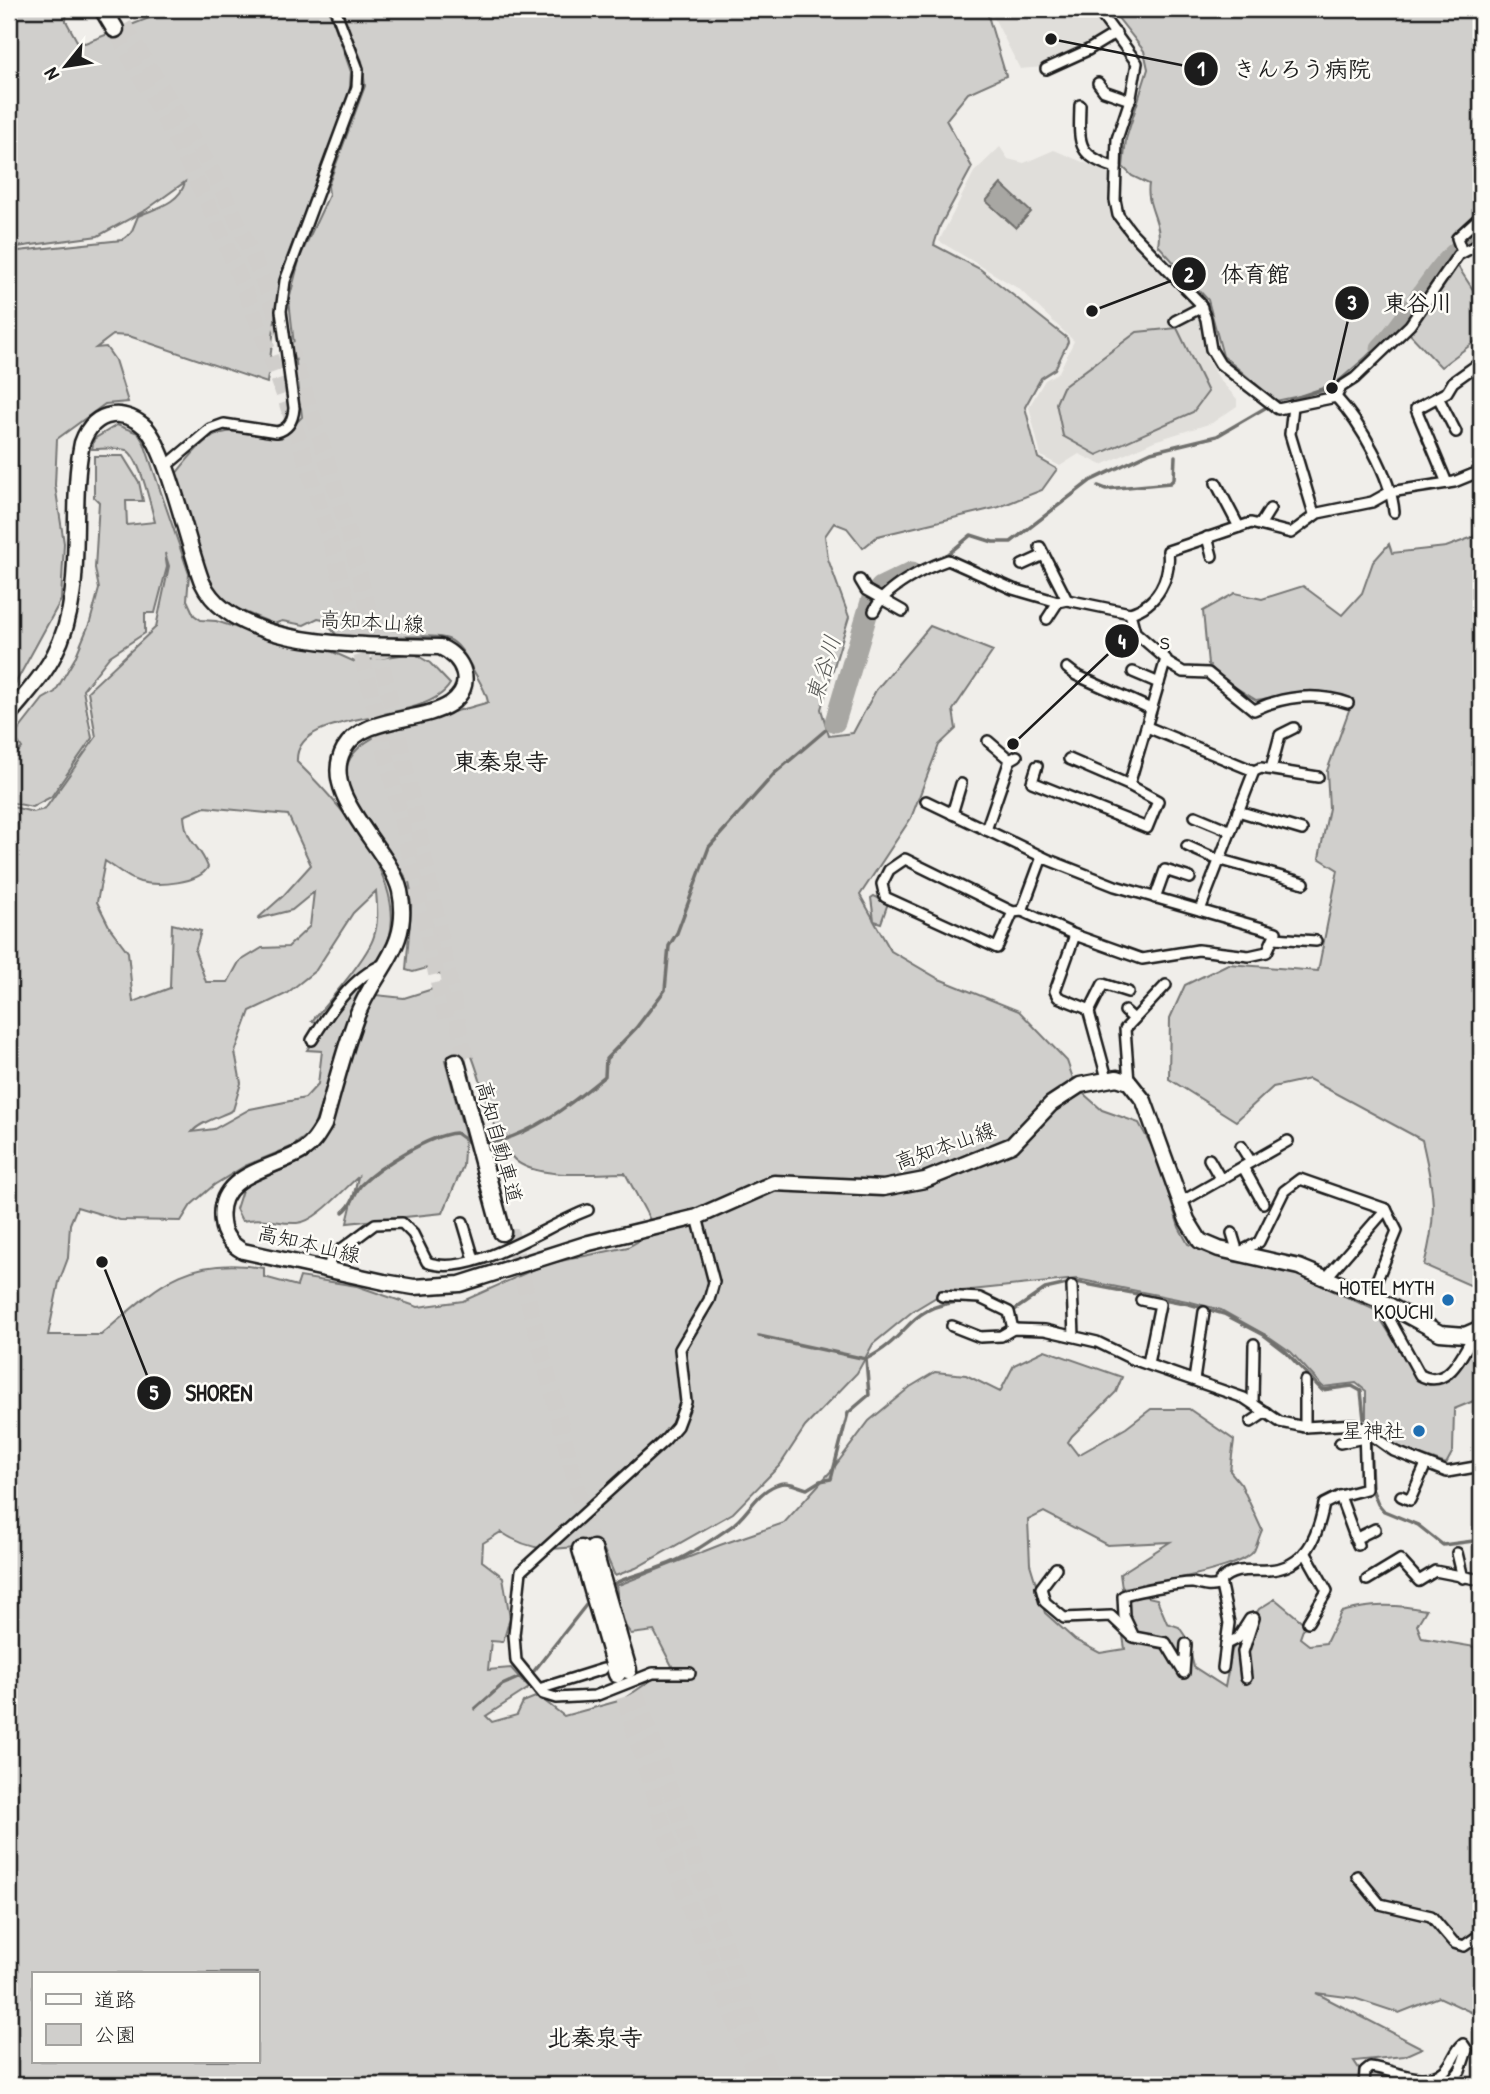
<svg xmlns="http://www.w3.org/2000/svg" width="1490" height="2094" font-family="'Patrick Hand','Klee One',sans-serif">
<rect width="100%" height="100%" fill="#f0eeea"/>
<filter id="ink" filterUnits="userSpaceOnUse"><feTurbulence type="fractalNoise" baseFrequency=".0143" numOctaves="2"/><feDisplacementMap in="SourceGraphic" scale="14" xChannelSelector="R" yChannelSelector="G"/><feConvolveMatrix kernelMatrix="1 2 1 2 8 2 1 2 1" color-interpolation-filters="sRGB"/></filter>
<g filter="url(#ink)">
<g fill="#e0deda">
<path d="M993 9H1089L1107 31 1086 47 1043 67 1020 69 991 12Z"/>
<path d="M1000 147 1008 159 1024 163 1054 150 1109 173 1108 205 1112 216 1123 234 1192 303 1200 319 1206 357 1220 380 1237 399V406L1212 423 1154 441 1102 465 1079 454 1060 466 1041 456 1029 407 1045 380 1059 372 1074 341 1019 289 939 241 974 172Z"/>
</g>
<g fill="#d0cfcc" stroke="#767674" stroke-width="2" fill-rule="evenodd">
<path d="M9 9H67L66 21 77 41 85 43 172 9H329L351 72 349 101 301 234H296L281 273 267 383 129 336 113 335 96 348 106 347 115 360 128 402 105 404 57 439 55 485 64 543 61 600 9 695V252L122 240 131 233 138 216C156 208 180 203 185 182L146 210 98 236 9 248Z"/>
<path d="M340 9H986L1006 76 968 93 946 120 972 167 940 226 934 245 980 269 1067 338 1068 342 1055 369 1041 378 1025 407 1038 458 1057 469 1042 490 999 507 878 536 863 548 847 528 834 523 825 536 828 559 849 617 821 709 829 736 853 733 876 690 930 626 993 651 953 710 956 729 939 745 911 818 860 895 874 920 871 898 874 896 888 903 881 923 874 921 891 951 939 979 1019 1011 1067 1061 1076 1087 1102 1110 1139 1123 1156 1154 1179 1227 1188 1244 1236 1262 1273 1266 1299 1275 1375 1310 1419 1381 1433 1384 1452 1378 1474 1341 1481 1337V1398L1454 1409 1453 1451 1446 1464 1404 1449 1387 1439 1366 1419V1391L1356 1383 1323 1387 1291 1352 1271 1338 1221 1310 1187 1301 1077 1279 943 1293 913 1311 873 1344 857 1373 805 1427 780 1465 733 1513 636 1568 615 1576 601 1543C561 1549 537 1556 501 1532L483 1543 482 1561 503 1577 510 1618 503 1642 491 1641 488 1670 511 1668 529 1688 486 1716 492 1722 517 1715 523 1702 538 1696 564 1716 622 1700 672 1666 654 1631 631 1634 621 1620 616 1586 720 1545 784 1523 832 1470 869 1421 910 1387 935 1372 966 1375 1000 1392 1014 1365 1045 1350 1122 1377 1116 1392 1072 1436 1068 1442 1078 1455 1126 1428 1151 1409H1189L1234 1440 1230 1471 1241 1484 1262 1530C1259 1536 1257 1545 1254 1551 1240 1570 1147 1585 1122 1588L1120 1574 1170 1542 1107 1545 1044 1512 1028 1520 1030 1564 1045 1613 1075 1640 1100 1653 1125 1649 1120 1616 1126 1599 1135 1594 1157 1599 1167 1623 1179 1627 1187 1639 1194 1667 1225 1687 1232 1650 1259 1609 1275 1599 1305 1624 1300 1638 1309 1645 1326 1643 1341 1612C1371 1604 1395 1604 1426 1610L1417 1625 1422 1638 1481 1648V2017L1439 1997 1399 2013 1354 1998 1316 1993 1422 2048 1404 2056 1354 2061 1370 2085H9V806L33 812 45 809 96 737 88 691 156 627 169 566 165 553 167 567 155 613H145V633L110 656 83 690 92 738 51 797 32 807 9 802V761L22 748 14 736 43 699 55 692 75 658 90 622 99 589 95 568 99 502 94 497V456H123L139 482 143 501H126L127 525 155 522C151 507 140 456 126 450 117 447 102 449 92 449L94 439 117 425 138 433 144 443 189 574 187 600 194 615 201 620 216 621 283 643 333 652 355 662 413 653 430 663 450 684C425 727 293 706 297 762 340 804 421 893 381 956 368 977 335 997 318 1022L312 1021C328 1002 368 957 374 936 379 921 377 906 376 891L353 913 316 970 286 994 250 1011 235 1052 241 1083 233 1110C222 1116 200 1122 192 1132L214 1129 250 1109 305 1098 318 1084 322 1051 307 1050 330 1014 371 975 353 1006 312 1132 291 1147 245 1166 214 1185 191 1205 181 1221 120 1220 77 1207 70 1224 68 1258 59 1282 48 1335H101C157 1287 184 1255 264 1268V1277L297 1286 300 1277 357 1286 418 1307 463 1301 546 1264 628 1247 656 1231 625 1173C598 1173 534 1180 514 1159 493 1138 483 1082 471 1054L445 1060 465 1135 463 1166 443 1213 347 1223 358 1177C344 1189 315 1223 297 1223 275 1224 268 1216 242 1221L236 1209 243 1187 302 1161 325 1139 366 1011 376 995 404 998 455 982 427 968 413 972 406 970 412 896 409 882 351 794C319 728 446 718 488 702 486 690 478 679 472 668 466 657 460 644 448 639 431 632 365 641 338 637L323 619 318 618 304 625 282 621 274 624C256 616 235 610 220 597 201 579 184 503 175 475 195 451 209 427 244 432 257 434 267 439 281 438L302 417 289 300 300 257 329 195 328 186 365 86 362 61ZM205 807 288 815 311 865 283 896 257 919 292 910 314 892 310 926 288 947 262 948 239 962 228 982H206L195 951 201 931 172 924 170 988 133 1002 128 952 110 928 97 902 105 861C115 867 128 879 140 882 158 886 199 884 208 867 199 843 186 844 184 816ZM33 1973H257V2061H33Z"/>
<path d="M1111 9H1481V25L1474 38 1476 85 1481 103V212L1448 252 1410 313 1366 357 1328 390 1276 401 1223 356 1208 300 1158 245C1163 223 1145 206 1149 184L1132 176 1123 167 1126 139 1148 69 1144 51Z"/>
<path d="M1457 265 1481 302V337L1441 367 1407 331Z"/>
<path d="M1177 328 1208 392 1193 412 1097 455 1063 436 1056 403 1063 387 1137 332Z"/>
<path d="M1481 534V1290L1424 1265C1438 1214 1434 1191 1422 1140L1309 1079 1273 1087 1236 1121 1169 1079 1170 1018 1185 985 1228 964 1318 971 1338 870 1319 858 1329 808 1327 771 1353 699 1312 692 1256 700 1222 679 1208 664 1203 611 1235 593 1262 599 1303 586 1342 615 1362 593 1373 562 1389 544 1392 553 1446 547Z"/>
</g>
<path fill="#a8a7a3" stroke="#706f6d" stroke-width="2" d="M1001 184 1031 212 1016 228 986 201Z"/>
<g fill="none" stroke-linecap="round" stroke-linejoin="round">
<g stroke="#706f6d" stroke-width="3.5">
<path d="M1290 400 1340 383"/>
<path d="M1098 486 1106 489 1170 483 1174 479 1175 456"/>
<path d="M947 555 971 535 993 542H1011L1090 481 1151 452 1217 436 1265 408"/>
<path d="M485 1144C530 1137 571 1104 605 1076L606 1059 636 1028 665 990 669 946 677 933 709 847 775 773 835 722"/>
<path d="M343 1212C354 1204 353 1194 361 1185 380 1166 430 1135 456 1133L474 1146"/>
<path d="M989 1307 1006 1316 1045 1289 1076 1282 1189 1304 1224 1314 1264 1335 1285 1351 1322 1390 1352 1386 1361 1391 1364 1419"/>
<path d="M759 1336 866 1359"/>
<path d="M1370 1441 1372 1489 1378 1504 1384 1511 1418 1525 1443 1545 1481 1540"/>
<path d="M608 1587C626 1576 644 1574 663 1566 685 1559 710 1541 729 1528 748 1516 754 1494 776 1485 787 1480 796 1486 807 1489L820 1481 831 1479 848 1413 869 1395 866 1359C915 1335 903 1305 968 1301"/>
<path d="M475 1709 502 1685 534 1671 590 1600"/>
</g>
<g stroke="#a8a7a3" stroke-width="21">
<path d="M1381 348C1416 313 1436 256 1481 235"/>
<path d="M835 722 872 598 881 587 912 572"/>
</g>
<g stroke="#d0cecb" stroke-width="16" stroke-dasharray="16 8" stroke-linecap="butt">
<path d="M124 25C161 89 206 153 237 221 358 486 407 778 466 1061"/>
<path d="M116 32C153 100 193 167 223 238 331 486 387 756 446 1018"/>
<path d="M510 1230 593 1549"/>
<path d="M628 1670 774 2085"/>
<path d="M617 1674 684 1894 760 2085"/>
</g>
<g stroke="#1c1c1c" stroke-width="14">
<g id="street">
<path d="M1097 9 1137 63 1131 97 1117 139 1115 200 1118 215 1131 232 1199 302 1206 319 1211 349 1220 364 1278 409 1336 397C1360 423 1391 476 1394 512"/>
<path d="M1046 69 1088 50 1116 33"/>
<path d="M1098 83 1104 91 1130 100"/>
<path d="M1080 105C1079 144 1076 155 1116 168"/>
<path d="M1462 252 1457 238 1481 216"/>
<path d="M1175 321 1202 307"/>
<path d="M1336 397 1341 387 1355 378 1410 325 1458 255 1481 243"/>
<path d="M1438 397 1456 432"/>
<path d="M1293 406 1290 434 1314 514"/>
<path d="M165 467 210 429 224 424 277 432C289 429 293 420 294 408L281 311 285 281 357 87 358 69 335 9"/>
<path d="M1216 483 1239 527"/>
<path d="M1447 483 1416 409 1447 392 1453 382 1481 362"/>
<path d="M1260 525 1270 509"/>
<path d="M1207 537 1212 556"/>
<path d="M1040 547 1067 600 1130 613"/>
<path d="M1022 565 1044 555"/>
<path d="M860 580 866 590 903 611"/>
<path d="M874 611C884 588 925 568 948 560L1013 589 1058 602 1067 600"/>
<path d="M1047 619 1058 602"/>
<path d="M1166 662 1183 672 1208 673 1254 710C1283 696 1317 692 1348 703"/>
<path d="M1067 668 1076 675 1151 709"/>
<path d="M1133 672 1159 683"/>
<path d="M1147 727 1254 771 1200 910"/>
<path d="M988 741 1010 760"/>
<path d="M1069 759 1129 785"/>
<path d="M1037 766 1032 782 1147 828 1158 801 1129 785 1166 659 1135 632 1130 613C1158 605 1171 577 1168 551L1251 523 1291 533 1318 513 1372 502 1390 492 1454 482 1481 471"/>
<path d="M1271 769 1280 735 1294 728"/>
<path d="M1254 771 1261 768 1318 777"/>
<path d="M926 801 1049 860 1115 886 1276 932 1267 952 1249 956 1198 950 1142 959 1075 935 1055 991 1058 997 1088 1009 1107 1078"/>
<path d="M1238 811 1302 830"/>
<path d="M952 814 961 784"/>
<path d="M1195 816 1231 831"/>
<path d="M986 830 1010 760 1017 756"/>
<path d="M1187 846 1214 858 1304 883"/>
<path d="M1042 857 1022 911 1075 935"/>
<path d="M1155 898 1165 870 1190 878"/>
<path d="M1013 912 997 948 885 897 882 884 889 870 905 859 1013 912 1022 911"/>
<path d="M1275 938 1316 941"/>
<path d="M1125 1011 1134 1019"/>
<path d="M1089 1012 1103 984 1128 992"/>
<path d="M312 1040C329 1012 352 977 384 964"/>
<path d="M1129 1082 1125 1029 1166 985"/>
<path d="M1241 1146 1251 1162"/>
<path d="M1209 1159 1221 1180"/>
<path d="M1243 1167 1263 1203"/>
<path d="M1181 1202 1288 1141"/>
<path d="M463 1222 474 1259"/>
<path d="M1232 1233 1238 1253 1259 1242 1284 1191 1300 1179 1386 1209 1397 1231 1374 1287V1299"/>
<path d="M328 1270 331 1257 375 1224 402 1223 413 1234 427 1262C470 1280 548 1224 588 1210"/>
<path d="M1326 1278 1386 1209"/>
<path d="M1072 1286 1074 1336"/>
<path d="M942 1296 980 1298 1009 1312 1013 1329"/>
<path d="M1141 1300 1160 1304 1148 1363"/>
<path d="M1389 1306 1386 1313 1420 1375C1449 1391 1463 1352 1475 1333"/>
<path d="M952 1326 980 1337 1001 1336 1013 1329 1045 1330 1097 1342 1132 1359 1244 1398 1280 1422 1305 1427 1356 1424 1394 1451 1447 1472 1481 1466"/>
<path d="M1194 1380 1204 1312"/>
<path d="M1253 1402 1254 1344"/>
<path d="M1251 1422 1266 1412"/>
<path d="M1305 1427V1381"/>
<path d="M1340 1443 1364 1438"/>
<path d="M1401 1496 1410 1500 1426 1464"/>
<path d="M1355 1539 1375 1529"/>
<path d="M1358 1545 1340 1496 1366 1489 1364 1430"/>
<path d="M1305 1552 1327 1591 1308 1622"/>
<path d="M1457 1553 1463 1578"/>
<path d="M1056 1568 1041 1588 1045 1602 1064 1618 1111 1616 1132 1636"/>
<path d="M1367 1580 1400 1560 1419 1581 1435 1571 1481 1580"/>
<path d="M1186 1644 1184 1673 1166 1643 1134 1637 1124 1616 1123 1596C1130 1592 1183 1582 1193 1583 1203 1585 1207 1588 1219 1585"/>
<path d="M1223 1668 1226 1644"/>
<path d="M690 1673H653L595 1696 556 1698 543 1694 516 1661 514 1635 521 1571 665 1440 677 1426 686 1402 680 1349 709 1300 714 1282 697 1217"/>
<path d="M1246 1678 1243 1652 1254 1618 1250 1619 1238 1638 1226 1644 1229 1623 1220 1581C1234 1567 1250 1571 1268 1570 1307 1568 1318 1535 1324 1504L1340 1496"/>
<path d="M539 1689 603 1669"/>
<path d="M1357 1876 1380 1904 1431 1916 1454 1943 1464 1946 1481 1934"/>
<path d="M1364 2085 1365 2071 1370 2067C1393 2069 1424 2089 1445 2070 1453 2063 1455 2050 1463 2044L1467 2050 1460 2071 1448 2085"/>
</g>
</g>
<g stroke="#1c1c1c" stroke-width="19">
<path id="primary" d="M9 715C24 696 43 677 54 655 88 592 68 511 82 443 87 429 96 417 112 415 124 413 138 420 146 428 168 452 188 546 202 582 235 653 374 644 440 647 464 657 476 686 450 704 421 723 363 715 344 749 318 795 390 848 400 891 412 949 373 970 356 1018 343 1053 334 1090 324 1125 318 1135 313 1144 304 1150 273 1170 215 1173 222 1222 223 1235 232 1245 243 1251L384 1282 414 1287 460 1284 589 1243 697 1217 774 1183 883 1188 925 1180 1012 1145 1051 1104 1080 1085 1117 1078 1129 1082 1144 1101 1187 1220 1200 1241 1219 1249 1299 1267 1381 1301 1440 1333 1465 1335 1481 1328"/>
</g>
<g stroke="#1c1c1c" stroke-width="21">
<g id="highway">
<path d="M103 9 115 29"/>
<path d="M456 1062 502 1232"/>
<path d="M581 1549 617 1674"/>
<path d="M593 1549 628 1670"/>
</g>
</g>
<use href="#street" stroke="#fdfcf7" stroke-width="9"/>
<use href="#primary" stroke="#fdfcf7" stroke-width="14"/>
<use href="#highway" stroke="#fdfcf7" stroke-width="16"/>
</g>
</g>
<g fill="#1f6fb2" stroke="#fdfcf7" stroke-width="2.5">
<circle cx="1448" cy="1300" r="7"/>
<circle cx="1419" cy="1431" r="7"/>
</g>
<g text-anchor="middle" stroke-width="5" stroke-linejoin="round" paint-order="stroke">
<g font-size="21" fill="#1c1c1c" stroke="#fdfcf7">
<text transform="translate(372 622) rotate(3)" y="7">高知本山線</text>
<text transform="translate(499 1142) rotate(75)" y="7">高知自動車道</text>
<text transform="translate(945 1146) rotate(-19)" y="7">高知本山線</text>
<text transform="translate(309 1244) rotate(13)" y="7">高知本山線</text>
</g>
<g font-size="21" fill="#1c1c1c" stroke="#fdfcf7" text-anchor="end">
<text x="1434" y="1295">HOTEL MYTH<tspan x="1434" dy="24">KOUCHI</tspan></text>
<text x="1405" y="1438">星神社</text>
</g>
<g font-size="23" font-style="italic" fill="#5b5b59" stroke="#fdfcf7">
<text transform="translate(823 669) rotate(-73)" y="8">東谷川</text>
</g>
<g font-size="24" font-weight="bold" fill="#1c1c1c" stroke="#fdfcf7">
<text x="501" y="770">東秦泉寺</text>
<text x="595" y="2046">北秦泉寺</text>
</g>
</g>
<path fill="none" stroke="#1c1c1c" stroke-width="2.5" d="M1051 39L1201 69M1092 311L1189 274M1332 388L1352 303M1013 744L1122 641M102 1262L154 1393"/>
<g fill="#1c1c1c" stroke="#fdfcf7" stroke-width="2.5">
<circle cx="1051" cy="39" r="7"/>
<circle cx="1092" cy="311" r="7"/>
<circle cx="1332" cy="388" r="7"/>
<circle cx="1013" cy="744" r="7"/>
<circle cx="102" cy="1262" r="7"/>
<circle cx="1201" cy="69" r="18"/>
<circle cx="1189" cy="274" r="18"/>
<circle cx="1352" cy="303" r="18"/>
<circle cx="1122" cy="641" r="18"/>
<circle cx="154" cy="1393" r="18"/>
</g>
<g font-size="21" text-anchor="middle" font-weight="bold" fill="#fff">
<text x="1201" y="76">1</text>
<text x="1189" y="282">2</text>
<text x="1352" y="310">3</text>
<text x="1122" y="649">4</text>
<text x="154" y="1400">5</text>
</g>
<g font-size="23" text-anchor="middle" font-weight="bold" fill="#1c1c1c" stroke="#fdfcf7" stroke-width="5" stroke-linejoin="round" paint-order="stroke">
<text x="1302" y="77">きんろう病院</text>
<text x="1255" y="282">体育館</text>
<text x="1418" y="311">東谷川</text>
<text x="1165" y="649">ｓ</text>
<text x="219" y="1401">SHOREN</text>
</g>
<rect width="1490" height="2094" fill="none" stroke="#fdfcf7" stroke-width="35"/>
<rect x="18" y="18" width="1455" height="2059" fill="none" stroke="#1c1c1c" stroke-width="2.5" filter="url(#ink)"/>
<rect x="32" y="1972" width="228" height="91" fill="#fdfcf7" stroke="#a3a29f" stroke-width="2"/>
<rect x="46" y="1994" width="35" height="10" fill="#fdfcf7" stroke="#a3a29f" stroke-width="2"/>
<text x="94" y="2007" font-size="21" fill="#1c1c1c">道路</text>
<rect x="46" y="2024" width="35" height="21" fill="#d0cfcc" stroke="#a3a29f" stroke-width="2"/>
<text x="94" y="2042" font-size="21" fill="#1c1c1c">公園</text>
<g transform="translate(66 66) rotate(240)" stroke="#fdfcf7" stroke-width="5" paint-order="stroke">
<path d="M0-5L12 26L0 18L-12 26Z" fill="#1c1c1c"/>
<text y="-10" font-size="19" font-weight="bold" text-anchor="middle" fill="#1c1c1c">N</text>
</g>
</svg>
